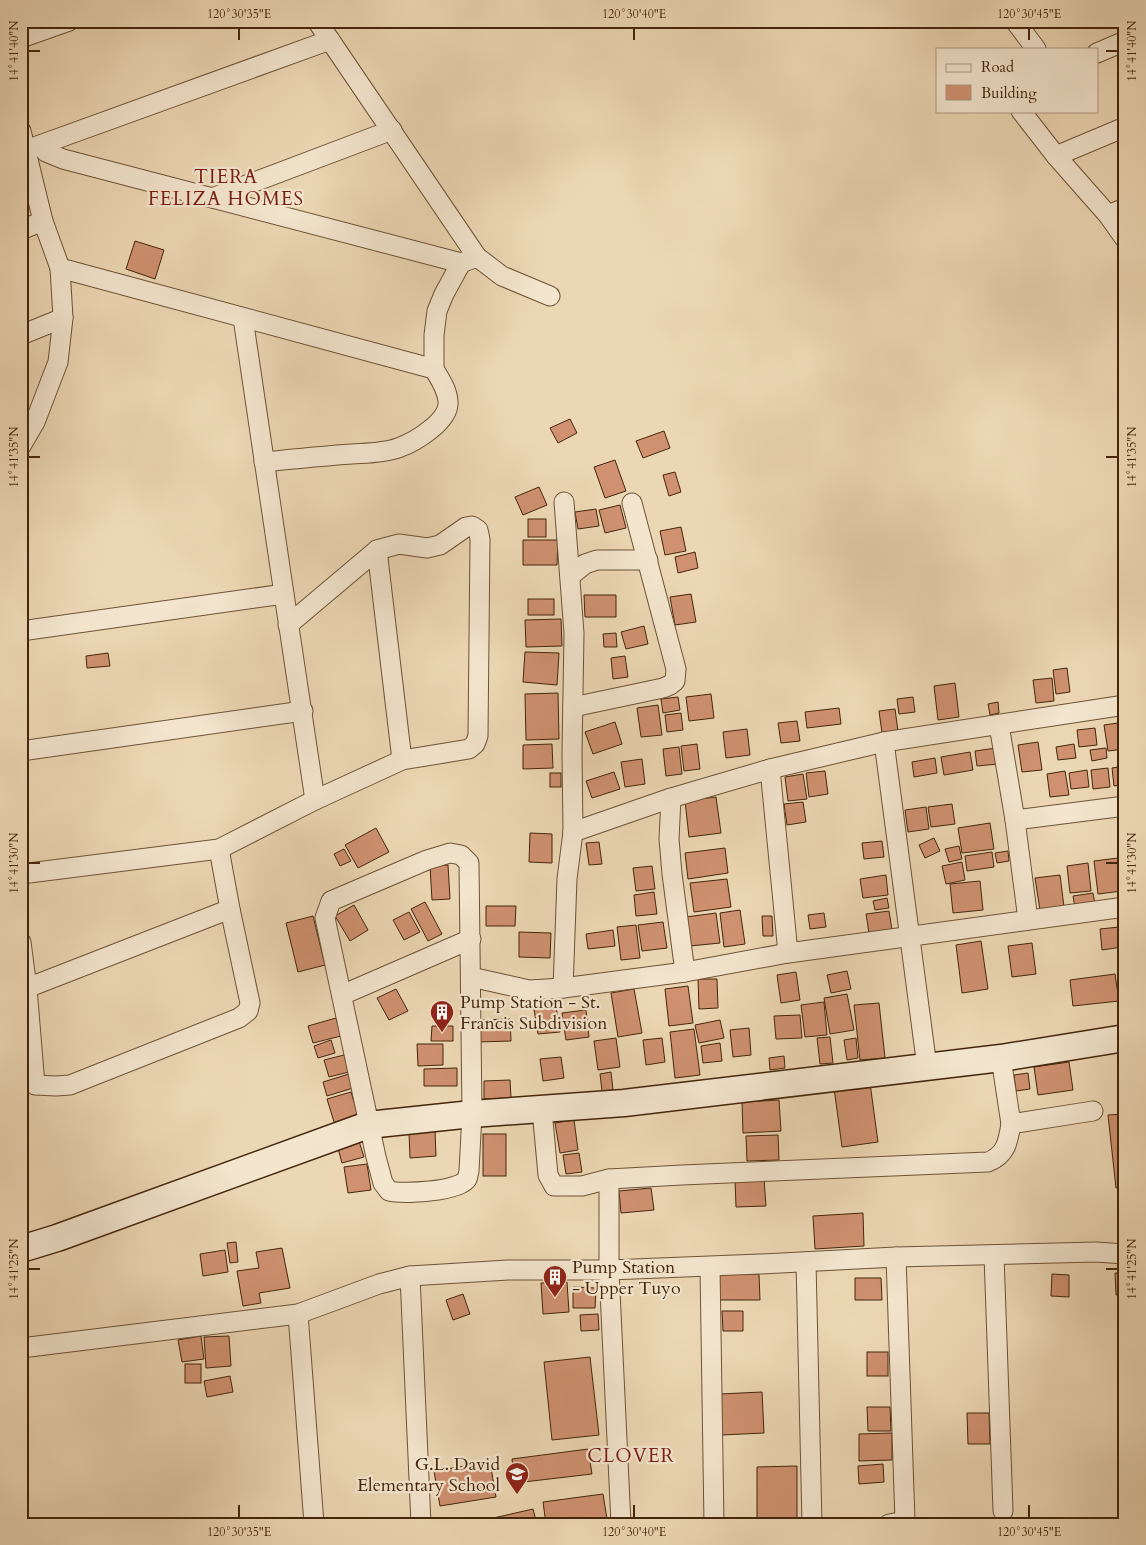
<svg xmlns="http://www.w3.org/2000/svg" width="1146" height="1545" font-family="Cardo,serif">
<rect width="100%" height="100%" fill="#ecd7b4"/>
<filter id="stains"><feTurbulence type="fractalNoise" baseFrequency=".004" numOctaves="4"/><feColorMatrix values="0 0 0 0 .2 0 0 0 0 .09 0 0 0 0 .02 0 0 0 .5 -.17"/></filter>
<radialGradient id="worn" r=".72"><stop offset=".6" stop-color="#630" stop-opacity="0"/><stop offset="1" stop-color="#630" stop-opacity=".3"/></radialGradient>
<g fill="#cf9170" stroke="#44250b">
<path d="M135 241 164 250 155 279 126 269Z"/>
<path d="M570 419 577 433 558 443 550 428Z"/>
<path d="M664 431 670 448 643 458 636 441Z"/>
<path d="M615 460 626 491 605 498 594 467Z"/>
<path d="M675 472 681 492 669 496 663 475Z"/>
<path d="M539 487 547 505 523 515 515 497Z"/>
<path d="M620 505 626 528 605 533 599 510Z"/>
<path d="M596 509 599 526 578 529 575 512Z"/>
<rect x="528" y="519" width="18" height="18"/>
<path d="M681 527 686 551 665 555 660 531Z"/>
<path d="M523 540H558L557 565H523Z"/>
<path d="M695 552 698 568 678 573 675 557Z"/>
<path d="M691 594 696 622 675 625 670 597Z"/>
<path d="M584 595H616V617H585Z"/>
<rect x="528" y="599" width="26" height="16"/>
<path d="M561 619 562 646 526 647 525 620Z"/>
<path d="M644 626 648 644 626 649 621 632Z"/>
<path d="M616 633 617 647H604L603 634Z"/>
<path d="M525 652 559 653 557 685 523 682Z"/>
<path d="M108 653 110 666 87 668 86 656Z"/>
<path d="M625 656 628 677 613 679 611 658Z"/>
<path d="M1067 668 1070 692 1056 694 1053 670Z"/>
<path d="M1052 678 1054 701 1036 703 1033 680Z"/>
<path d="M955 683 959 717 938 720 934 686Z"/>
<path d="M558 693 559 739 526 740 525 694Z"/>
<path d="M711 694 714 718 689 721 686 697Z"/>
<path d="M678 697 680 710 663 713 661 699Z"/>
<path d="M913 697 915 712 899 714 897 699Z"/>
<path d="M998 702 999 713 990 715 988 704Z"/>
<path d="M658 705 662 735 641 737 637 708Z"/>
<path d="M839 708 841 724 807 728 805 712Z"/>
<path d="M895 709 898 731 882 733 879 711Z"/>
<path d="M681 713 683 730 667 732 665 715Z"/>
<path d="M797 721 800 741 781 743 778 723Z"/>
<path d="M615 722 622 744 593 754 585 732Z"/>
<path d="M1125 722V749L1108 751 1104 725Z"/>
<path d="M1095 728 1097 745 1079 747 1077 730Z"/>
<path d="M747 729 750 755 726 758 723 732Z"/>
<path d="M1038 742 1042 770 1022 772 1018 745Z"/>
<path d="M552 744 553 768 523 769V745Z"/>
<path d="M697 744 700 769 684 771 681 746Z"/>
<path d="M1074 744 1076 758 1058 760 1056 747Z"/>
<path d="M679 747 682 774 666 776 663 749Z"/>
<path d="M996 748 998 764 977 766 975 751Z"/>
<path d="M1106 748 1107 758 1092 761 1090 750Z"/>
<path d="M970 752 973 770 944 775 941 757Z"/>
<path d="M935 758 937 773 914 777 912 762Z"/>
<path d="M642 759 645 784 625 787 621 762Z"/>
<path d="M1125 766V784L1114 786 1112 768Z"/>
<path d="M1108 768 1110 787 1093 789 1091 770Z"/>
<path d="M1087 770 1089 787 1071 789 1069 773Z"/>
<path d="M825 771 828 794 809 797 806 773Z"/>
<path d="M1065 771 1069 795 1050 797 1047 774Z"/>
<path d="M614 772 620 789 592 798 586 781Z"/>
<rect x="550" y="773" width="11" height="14"/>
<path d="M803 774 807 799 788 801 785 777Z"/>
<path d="M716 797 721 833 689 837 685 801Z"/>
<path d="M803 802 806 822 787 825 784 804Z"/>
<path d="M952 804 955 824 931 827 928 807Z"/>
<path d="M926 807 929 829 908 832 905 810Z"/>
<path d="M1125 817V840H1121L1118 818Z"/>
<path d="M990 823 994 849 962 853 958 828Z"/>
<path d="M376 828 389 852 358 868 345 845Z"/>
<path d="M530 833 552 834V863L529 862Z"/>
<path d="M934 838 940 851 925 858 919 845Z"/>
<path d="M882 841 884 857 864 859 862 843Z"/>
<path d="M599 842 602 864 589 865 586 843Z"/>
<path d="M959 846 962 859 949 862 945 849Z"/>
<path d="M725 848 728 873 688 879 685 853Z"/>
<path d="M344 849 351 861 340 866 334 854Z"/>
<path d="M1008 851 1009 861 997 863 995 853Z"/>
<path d="M992 852 994 867 967 871 965 856Z"/>
<path d="M1118 858 1122 891 1098 894 1094 861Z"/>
<path d="M962 862 965 880 946 884 942 866Z"/>
<path d="M1088 863 1091 891 1070 893 1067 866Z"/>
<path d="M448 865 450 899 432 900 430 866Z"/>
<path d="M652 866 655 889 636 891 633 868Z"/>
<path d="M886 875 888 895 863 898 860 879Z"/>
<path d="M1060 875 1064 907 1040 910 1035 878Z"/>
<path d="M727 879 731 907 694 912 690 883Z"/>
<path d="M980 881 983 910 953 913 950 884Z"/>
<path d="M654 892 657 914 636 916 634 895Z"/>
<path d="M1093 893 1095 904 1075 908 1073 896Z"/>
<path d="M887 898 889 908 875 910 873 901Z"/>
<path d="M425 902 442 934 428 941 411 909Z"/>
<path d="M354 905 368 930 350 941 335 916Z"/>
<path d="M486 906H516L515 926H486Z"/>
<path d="M740 910 745 944 724 947 720 913Z"/>
<path d="M889 911 892 930 869 933 866 914Z"/>
<path d="M409 912 420 932 404 940 393 920Z"/>
<path d="M716 913 720 943 690 946 686 917Z"/>
<path d="M824 913 826 927 810 929 808 915Z"/>
<path d="M313 916 325 965 298 972 286 923Z"/>
<path d="M762 916H772L773 936H763Z"/>
<path d="M663 922 667 948 642 951 638 925Z"/>
<path d="M636 925 640 958 621 960 617 927Z"/>
<path d="M1119 927 1122 947 1102 950 1100 929Z"/>
<path d="M613 930 615 946 588 949 586 934Z"/>
<path d="M519 932 551 933 550 958 519 957Z"/>
<path d="M981 941 988 989 962 993 956 945Z"/>
<path d="M1032 943 1036 974 1012 977 1008 946Z"/>
<path d="M847 971 851 989 831 993 827 975Z"/>
<path d="M796 972 800 1000 781 1003 777 975Z"/>
<path d="M1115 974 1119 1001 1073 1006 1070 980Z"/>
<path d="M698 979H717L718 1008 699 1009Z"/>
<path d="M688 986 693 1023 669 1026 665 989Z"/>
<path d="M396 989 408 1011 389 1020 377 998Z"/>
<path d="M634 989 642 1033 618 1037 611 993Z"/>
<path d="M847 994 854 1030 830 1034 824 998Z"/>
<path d="M555 1000 560 1032 538 1034 533 1003Z"/>
<path d="M824 1002 827 1035 805 1037 801 1005Z"/>
<path d="M879 1003 885 1058 860 1060 854 1005Z"/>
<path d="M586 1010 589 1037 566 1040 562 1013Z"/>
<path d="M800 1015 802 1038 776 1039 774 1016Z"/>
<path d="M336 1018 341 1036 313 1043 308 1026Z"/>
<path d="M510 1019 511 1041 477 1042V1020Z"/>
<path d="M720 1020 724 1038 699 1043 695 1025Z"/>
<path d="M432 1026H453V1041H431Z"/>
<path d="M749 1028 751 1055 733 1057 730 1030Z"/>
<path d="M694 1029 700 1075 675 1078 670 1032Z"/>
<path d="M830 1037 833 1063 820 1064 817 1038Z"/>
<path d="M616 1038 620 1067 598 1070 594 1041Z"/>
<path d="M662 1038 665 1062 646 1065 643 1040Z"/>
<path d="M856 1038 858 1058 847 1060 844 1040Z"/>
<path d="M331 1040 335 1053 318 1058 314 1046Z"/>
<path d="M720 1043 722 1061 703 1063 701 1046Z"/>
<path d="M417 1044H443V1065L418 1066Z"/>
<path d="M344 1055 349 1072 329 1077 324 1060Z"/>
<path d="M784 1056 785 1068 770 1070 769 1058Z"/>
<path d="M561 1057 564 1078 543 1081 540 1059Z"/>
<path d="M1069 1062 1073 1090 1038 1095 1034 1067Z"/>
<path d="M457 1068V1086H424V1069Z"/>
<path d="M611 1072 613 1090 602 1091 600 1074Z"/>
<path d="M1028 1073 1030 1089 1016 1091 1014 1075Z"/>
<path d="M349 1074 353 1088 327 1096 323 1082Z"/>
<path d="M510 1080 511 1098 484 1099V1081Z"/>
<path d="M870 1083 878 1142 842 1147 834 1088Z"/>
<path d="M351 1092 359 1118 335 1125 327 1099Z"/>
<path d="M779 1100 781 1131 743 1133 742 1102Z"/>
<path d="M1125 1114V1187L1116 1188 1108 1115Z"/>
<path d="M574 1120 578 1150 560 1153 555 1123Z"/>
<path d="M435 1131 436 1156 410 1158 409 1133Z"/>
<rect x="483" y="1134" width="23" height="42"/>
<path d="M778 1135 779 1160 747 1161 746 1136Z"/>
<path d="M358 1138 364 1157 342 1163 337 1145Z"/>
<path d="M579 1153 582 1172 566 1174 563 1155Z"/>
<path d="M367 1164 371 1190 348 1193 344 1167Z"/>
<path d="M764 1179 766 1206 736 1207 735 1180Z"/>
<path d="M651 1188 654 1210 621 1213 619 1191Z"/>
<path d="M863 1213 864 1246 815 1249 813 1216Z"/>
<path d="M236 1242 238 1262 230 1263 227 1243Z"/>
<path d="M282 1248 290 1288 259 1293 261 1303 243 1306 237 1271 259 1268 256 1252Z"/>
<path d="M225 1250 228 1272 203 1276 200 1254Z"/>
<path d="M1115 1273H1125V1294L1116 1295Z"/>
<path d="M718 1274H759L760 1300H719Z"/>
<path d="M1052 1274 1069 1275V1297L1051 1296Z"/>
<path d="M855 1278H881L882 1300H855Z"/>
<path d="M567 1282 569 1312 543 1314 541 1283Z"/>
<path d="M573 1287 596 1288 595 1308H573Z"/>
<path d="M463 1294 470 1314 453 1320 446 1300Z"/>
<path d="M722 1311H743V1331H723Z"/>
<path d="M598 1314 599 1330 581 1331 580 1315Z"/>
<path d="M201 1336 204 1359 182 1362 178 1340Z"/>
<path d="M229 1336 231 1366 206 1368 204 1337Z"/>
<rect x="867" y="1352" width="21" height="24"/>
<path d="M590 1357 599 1435 552 1440 544 1362Z"/>
<rect x="185" y="1364" width="16" height="19"/>
<path d="M21 1367 25 1402 21 1403Z"/>
<path d="M230 1376 233 1392 207 1397 204 1381Z"/>
<path d="M762 1392 764 1433 722 1435 720 1394Z"/>
<path d="M867 1407H890L891 1431H868Z"/>
<path d="M967 1413H989L990 1444H968Z"/>
<path d="M892 1433V1460L859 1461V1434Z"/>
<path d="M588 1449 592 1474 515 1483 512 1459Z"/>
<path d="M490 1462 496 1497 440 1506 434 1471Z"/>
<path d="M883 1464 884 1482 859 1484 858 1466Z"/>
<path d="M797 1466V1524H757V1467Z"/>
<path d="M603 1494 607 1519 575 1524H546L543 1502Z"/>
<path d="M533 1509 537 1524H467Z"/>
</g>
<g fill="none" stroke-linecap="round" stroke-linejoin="round">
<g stroke="#6e5235" stroke-width="21">
<g id="street">
<path d="M317 21 477 257 461 263 444 294 437 311 434 335V369"/>
<path d="M1015 21 1036 49"/>
<path d="M21 38 69 21"/>
<path d="M1097 53 1125 41"/>
<path d="M1021 111 1056 156 1108 215 1125 239"/>
<path d="M21 131 43 221"/>
<path d="M40 145 46 152 63 159 461 263"/>
<path d="M26 150 330 40"/>
<path d="M1056 156 1125 127"/>
<path d="M212 198 392 130"/>
<path d="M1108 215 1125 208"/>
<path d="M21 230 43 221 60 268 434 369C440 379 447 389 448 401 450 421 415 442 398 448 384 453 367 453 352 454 323 456 293 459 264 462"/>
<path d="M477 257 502 276 550 296"/>
<path d="M60 268 63 318"/>
<path d="M243 318 284 594"/>
<path d="M21 335 63 318 58 362 35 422 21 446"/>
<path d="M564 502 574 633 572 753 573 832 567 879 563 988 685 972 788 953 1125 907"/>
<path d="M377 550 402 760"/>
<path d="M570 576 585 564 597 560H648"/>
<path d="M21 631 284 594 315 800"/>
<path d="M573 707 663 688 670 685 675 681 676 669 632 503"/>
<path d="M999 725 1015 820 1125 806"/>
<path d="M884 742 927 1067"/>
<path d="M21 751 303 711"/>
<path d="M770 769 788 953"/>
<path d="M671 798 669 839 672 874 685 972"/>
<path d="M1015 820 1028 920"/>
<path d="M573 832 671 798 770 769 884 742 1125 705"/>
<path d="M450 853 461 855 469 863 472 1114 469 1171C468 1174 468 1177 467 1179 458 1192 402 1194 389 1191L383 1183 376 1157 325 918 331 901 427 860Z"/>
<path d="M21 874 219 849 315 800 402 760 469 749 475 744 478 736 480 539 478 530 472 526 466 527 440 545 427 548 399 544 377 550 288 625"/>
<path d="M21 942 27 988 35 1085 56 1086 70 1085 239 1018 248 1011 250 1003 230 909 219 849"/>
<path d="M471 977 529 990 563 988"/>
<path d="M27 988 230 909"/>
<path d="M342 995 471 939"/>
<path d="M1001 1058 1011 1124"/>
<path d="M542 1110 548 1175 554 1186H582L609 1179 682 1175 988 1162C1006 1155 1008 1142 1011 1124L1093 1111"/>
<path d="M609 1179V1270L621 1524"/>
<path d="M994 1255 1003 1511"/>
<path d="M806 1262 812 1524"/>
<path d="M710 1267 714 1524"/>
<path d="M410 1276 421 1524"/>
<path d="M298 1314 314 1524"/>
<path d="M21 1348 298 1314 379 1284 410 1276 508 1270H609L760 1264 896 1257 1096 1252 1125 1254"/>
<path d="M889 1524 905 1521 896 1257"/>
</g>
</g>
<g stroke="#44250b" stroke-width="29">
<path id="secondary" d="M21 1249 57 1238 368 1125 472 1114 624 1103 1001 1058 1125 1038"/>
</g>
<use href="#street" stroke="#f3e5ce" stroke-width="19"/>
<use href="#secondary" stroke="#f3e5ce" stroke-width="26"/>
</g>
<path fill="none" stroke="#44250b" stroke-width="2" d="M239 28V40M634 28V40M1029 28V40M28 51H40M1106 51H1118M28 457H40M1106 457H1118M28 863H40M1106 863H1118M28 1269H40M1106 1269H1118M239 1505V1518M634 1505V1518M1029 1505V1518"/>
<defs>
<g id="building-pin" transform="scale(1.25)"><path d="M0 17L-7.5 6A9.5 9.5 0 1 1 7.5 6Z" fill="#8f2418" stroke="#f3e5ce"/><path d="M-4-6H4V6H1V3H-1V6H-4ZM-2.5-4.3h1.7v1.8h-1.7ZM.8-4.3h1.7v1.8H.8ZM-2.5-1h1.7V.8h-1.7ZM.8-1h1.7V.8H.8Z" fill="#fff"/></g>
<g id="school-pin" transform="scale(1.25)"><path d="M0 17L-7.5 6A9.5 9.5 0 1 1 7.5 6Z" fill="#8f2418" stroke="#f3e5ce"/><path d="M0-5L7-2L0 1L-7-2ZM-4 1L0 2.5L4 1V4Q0 6-4 4Z" fill="#fff"/></g>
</defs>
<g fill-rule="evenodd">
<use href="#building-pin" x="442" y="1012"/>
<use href="#building-pin" x="555" y="1277"/>
<use href="#school-pin" x="517" y="1474"/>
</g>
<g text-anchor="middle" stroke-width="4.5" stroke-linejoin="round" paint-order="stroke">
<g font-size="18" fill="#44250b" stroke="#f3e5ce" text-anchor="start">
<text x="460" y="1008">Pump Station - St.<tspan x="460" dy="21">Francis Subdivision</tspan></text>
<text x="572" y="1273">Pump Station<tspan x="572" dy="21">- Upper Tuyo</tspan></text>
<text x="500" y="1470" text-anchor="end">G.L. David<tspan x="500" dy="21">Elementary School</tspan></text>
</g>
<g font-size="19" letter-spacing="1" fill="#7a1f14" stroke="#f3e5ce">
<text x="226" y="183">TIERA<tspan x="226" dy="22">FELIZA HOMES</tspan></text>
<text x="631" y="1462">CLOVER</text>
</g>
</g>
<rect width="1146" height="1545" fill="none" stroke="#ecd7b4" stroke-width="55"/>
<rect x="936" y="48" width="162" height="65" fill="#f3e5ce" stroke="#ad9880"/>
<rect x="946" y="64" width="25" height="8" fill="#f3e5ce" stroke="#ad9880"/>
<text x="981" y="72" font-size="15" fill="#44250b">Road</text>
<rect x="946" y="85" width="25" height="15" fill="#cf9170" stroke="#ad9880"/>
<text x="981" y="98" font-size="15" fill="#44250b">Building</text>
<rect x="28" y="28" width="1090" height="1490" fill="none" stroke="#44250b" stroke-width="2"/>
<g font-size="12" text-anchor="middle" fill="#44250b">
<text x="239" y="18">120°30'35"E</text>
<text x="634" y="18">120°30'40"E</text>
<text x="1029" y="18">120°30'45"E</text>
<text transform="translate(14 51) rotate(-90)" y="4">14°41'40"N</text>
<text transform="translate(1132 51) rotate(-90)" y="4">14°41'40"N</text>
<text transform="translate(14 457) rotate(-90)" y="4">14°41'35"N</text>
<text transform="translate(1132 457) rotate(-90)" y="4">14°41'35"N</text>
<text transform="translate(14 863) rotate(-90)" y="4">14°41'30"N</text>
<text transform="translate(1132 863) rotate(-90)" y="4">14°41'30"N</text>
<text transform="translate(14 1269) rotate(-90)" y="4">14°41'25"N</text>
<text transform="translate(1132 1269) rotate(-90)" y="4">14°41'25"N</text>
<text x="239" y="1536">120°30'35"E</text>
<text x="634" y="1536">120°30'40"E</text>
<text x="1029" y="1536">120°30'45"E</text>
</g>
<rect width="100%" height="100%" filter="url(#stains)"/>
<rect width="100%" height="100%" fill="url(#worn)"/>
</svg>
